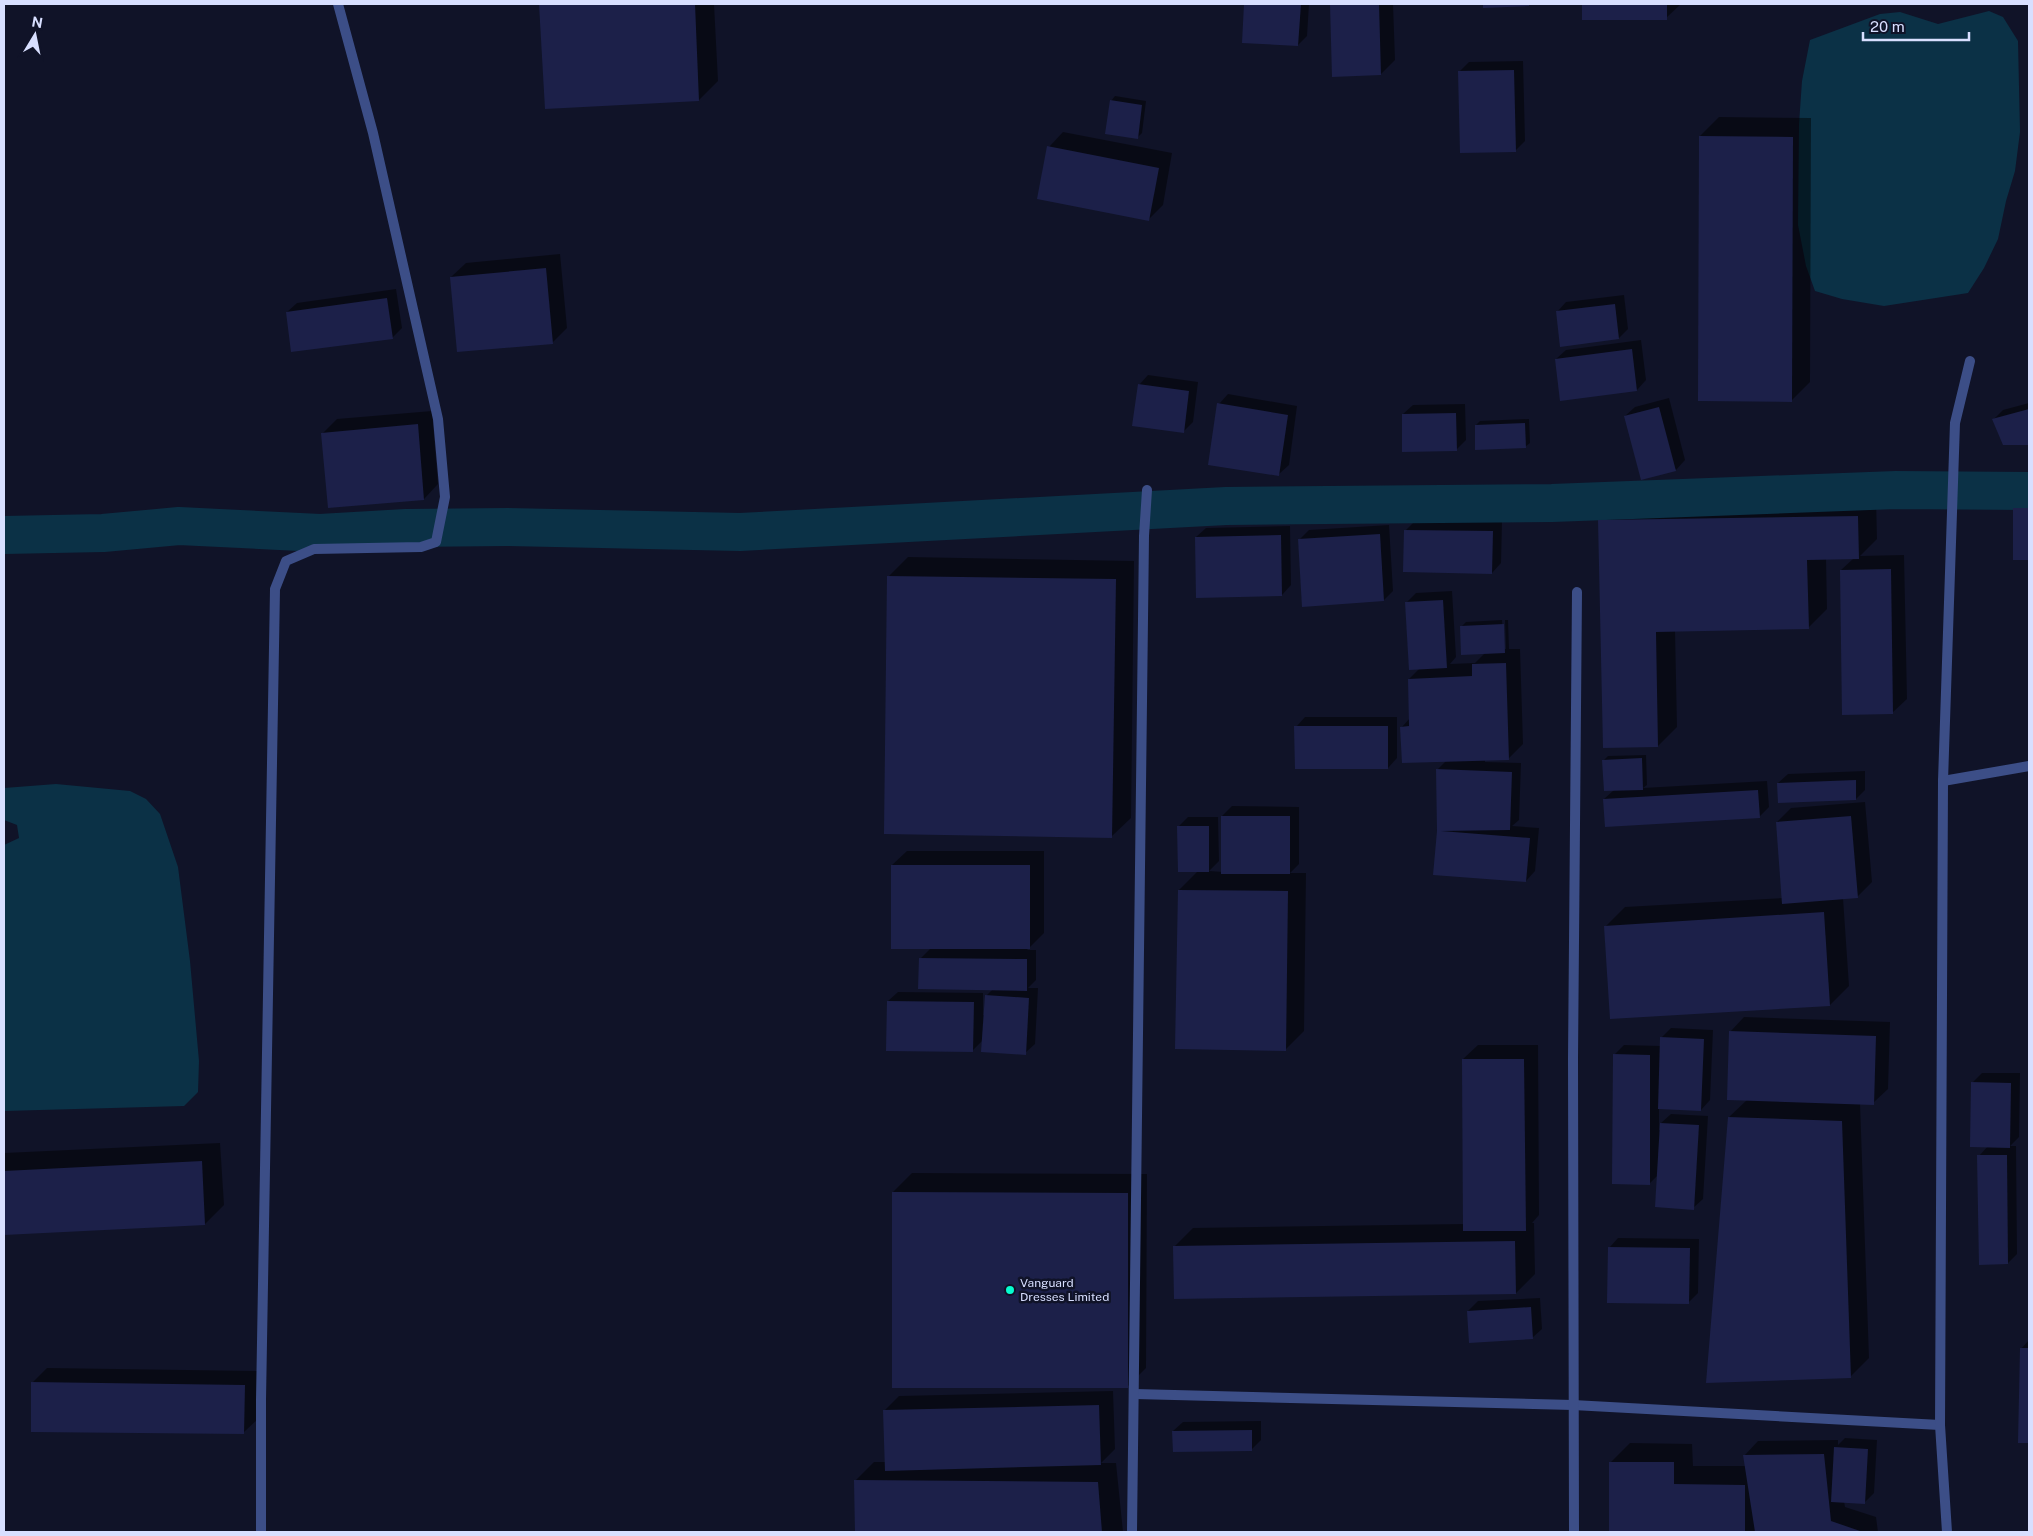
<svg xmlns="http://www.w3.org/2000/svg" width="2033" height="1536" font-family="'Public Sans',sans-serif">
<rect width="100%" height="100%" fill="#101328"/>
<g fill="#0b3146">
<path d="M1989 11 2003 17 2018 41 2020 132 2015 171 2006 201 1998 239 1984 268 1968 293 1884 306 1842 299 1815 291 1806 266 1798 225 1799 124 1802 81 1810 40 1880 14 1900 12 1938 24Z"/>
<path d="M56 784 130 791 146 799 160 814 178 867 190 961 199 1061 198 1092 184 1106 4 1111V845L19 838 17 825 4 820V788Z"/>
</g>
<g fill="#0007">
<path d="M541 4H714L718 81 699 100 546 107Z"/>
<path d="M1245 4H1309L1307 36 1298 45 1243 42Z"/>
<path d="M1331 4H1393L1395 60 1381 74 1334 76Z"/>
<path d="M1583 4H1681L1666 18H1583Z"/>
<path d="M1523 61 1525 141 1515 151 1459 72 1469 62Z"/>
<path d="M1115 96 1146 101 1142 133 1138 137 1111 101Z"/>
<path d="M1719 117 1811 118 1810 382 1791 401 1700 136Z"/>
<path d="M1063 132 1172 153 1163 205 1148 220 1049 147Z"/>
<path d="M560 254 567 328 552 343 451 277 466 263Z"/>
<path d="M396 289 402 328 392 338 287 312 297 303Z"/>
<path d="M1624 295 1628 329 1619 338 1557 312 1566 302Z"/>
<path d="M1641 340 1646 380 1637 390 1556 359 1566 350Z"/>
<path d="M1148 375 1198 382 1193 422 1183 432 1139 385Z"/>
<path d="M1228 394 1297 406 1289 465 1279 474 1219 404Z"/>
<path d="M1669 398 1685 460 1676 470 1625 416 1635 407Z"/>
<path d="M2029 403V444H2004L1994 419 2003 410Z"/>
<path d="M1465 404 1466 440 1456 450 1403 414 1413 405Z"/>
<path d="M432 411 438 484 424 499 323 433 337 419Z"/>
<path d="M1529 419 1530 443 1525 447 1476 425 1480 421Z"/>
<path d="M1876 498 1877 539 1860 556 1904 555 1907 699 1892 713 1841 570 1854 558H1826L1827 609 1808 628 1675 630 1677 727 1658 746 1600 521 1619 502Z"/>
<path d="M2024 499H2029V559H2014L2015 509Z"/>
<path d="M1415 521 1502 522 1501 563 1492 573 1406 530Z"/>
<path d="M1389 525 1393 591 1384 600 1299 540 1309 530Z"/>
<path d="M1290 526 1291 585 1282 595 1196 537 1206 528Z"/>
<path d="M908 557 1134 561 1131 818 1112 836 889 576Z"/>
<path d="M1452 591 1456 657 1450 664 1475 663 1485 653 1461 627 1466 622 1502 620 1504 649H1506L1505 620H1508L1509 649H1520L1523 744 1508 759 1485 760V762L1521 763 1519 820 1512 826 1539 828 1535 871 1526 881 1438 831 1437 770 1446 761 1402 727 1410 718 1409 679 1419 669 1406 603 1416 593Z"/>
<path d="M1305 717H1397V758L1388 768 1296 727Z"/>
<path d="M1646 755 1647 785 1643 788 1767 781 1769 807 1759 817 1604 799 1614 790 1604 760 1608 756Z"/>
<path d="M1865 771V790L1856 799 1778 783 1788 774Z"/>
<path d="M1865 802 1872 882 1857 897 1843 898 1849 986 1830 1005 1606 926 1625 907 1783 898 1777 822 1791 808Z"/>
<path d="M1232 806 1299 807V864L1290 873H1306L1304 1031 1285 1050 1179 890 1198 871 1179 826 1188 817H1218L1219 861 1209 871 1223 872 1222 816Z"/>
<path d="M907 851H1044V933L1027 950H1036V980L1028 988H1038L1035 1044 1025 1053 983 1040 972 1051 888 1001 898 992 983 993V1015H985L986 996 993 989 920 959 931 948 892 865Z"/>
<path d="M1744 1017 1890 1022 1888 1089 1873 1103H1860L1869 1358 1850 1377 1729 1117 1748 1099 1730 1032Z"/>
<path d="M1671 1028 1713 1030 1710 1100 1701 1110 1659 1108V1130H1661V1123L1671 1114 1708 1116 1703 1199 1693 1208 1658 1175 1649 1184 1614 1055 1624 1045 1661 1046V1038Z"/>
<path d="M1478 1045H1538L1539 1215 1532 1223H1534L1535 1274 1516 1293 1174 1247 1193 1228 1464 1224 1463 1059Z"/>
<path d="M1982 1073H2020L2019 1137 2010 1146H2016L2017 1254 2008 1263 1979 1156 1988 1146 1972 1083Z"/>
<path d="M220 1143 224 1205 205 1224 4 1233V1153Z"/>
<path d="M912 1173 1147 1174 1146 1368 1127 1387 893 1192Z"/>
<path d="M1618 1238 1699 1239 1698 1293 1688 1303 1609 1248Z"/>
<path d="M1540 1298 1542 1329 1532 1338 1468 1311 1478 1301Z"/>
<path d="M2029 1340V1442H2019L2021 1349Z"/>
<path d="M47 1368 259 1371 258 1419 243 1433 32 1383Z"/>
<path d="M1113 1391 1115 1449 1101 1463H1116L1123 1532H856L855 1481 874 1462H886L884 1411 899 1396Z"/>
<path d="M1261 1421V1440L1251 1450 1173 1431 1183 1422Z"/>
<path d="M1845 1438 1877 1440 1874 1493 1865 1502 1844 1501 1845 1507 1876 1517 1878 1532H1610L1611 1462 1630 1443 1692 1444 1693 1466H1746L1744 1456 1758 1441 1838 1440V1445Z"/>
</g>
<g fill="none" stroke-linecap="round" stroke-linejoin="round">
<path stroke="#0b3146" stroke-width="38" d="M4 535 103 533 179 526 320 533 406 528 507 527 740 532 1226 506 1552 503 1896 490 2029 491"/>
</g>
<g fill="#1c2049">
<path d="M539 4H695L699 101 545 109Z"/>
<path d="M1244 4H1301L1298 46 1242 43Z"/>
<path d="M1330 4H1379L1381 75 1332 77Z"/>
<path d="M1483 4H1529V6L1483 8Z"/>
<rect x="1582" y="4" width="85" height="16"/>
<path d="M1514 70 1516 152 1460 153 1458 71Z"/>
<path d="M1110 100 1142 105 1138 139 1105 134Z"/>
<path d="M1699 136 1793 137 1792 402 1698 401Z"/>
<path d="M1047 146 1159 168 1149 221 1037 199Z"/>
<path d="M546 268 553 344 457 352 450 277Z"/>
<path d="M387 298 393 339 291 352 286 312Z"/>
<path d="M1615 304 1619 339 1560 347 1556 311Z"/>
<path d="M1632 349 1637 391 1560 401 1555 359Z"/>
<path d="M1138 384 1189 391 1184 433 1132 426Z"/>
<path d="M1217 403 1288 415 1279 476 1208 465Z"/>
<path d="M1659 407 1676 471 1641 480 1624 416Z"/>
<path d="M2029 409V445H2003L1992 419Z"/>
<path d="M1456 413 1457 451 1402 452V414Z"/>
<path d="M1525 423 1526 448 1475 450V425Z"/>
<path d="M418 424 424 500 328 508 321 433Z"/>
<rect x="2013" y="508" width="16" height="52"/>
<path d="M1858 516 1859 559 1807 560 1809 629 1656 632 1658 747 1603 748 1598 520Z"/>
<path d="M1404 530 1493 531 1492 574 1403 572Z"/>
<path d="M1380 534 1384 601 1302 607 1298 539Z"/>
<path d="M1281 535 1282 596 1196 598 1195 537Z"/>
<path d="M1891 569 1893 714 1842 715 1840 570Z"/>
<path d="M887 576 1116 579 1112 838 884 834Z"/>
<path d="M1443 600 1447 668 1409 670 1405 602Z"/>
<path d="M1504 624 1505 653 1461 655 1460 626Z"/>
<path d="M1506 663 1509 760 1402 763 1400 727 1409 726 1408 679 1472 676V664Z"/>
<path d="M1294 726H1388V769H1295Z"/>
<path d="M1642 758 1643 790 1604 791 1602 760Z"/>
<path d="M1436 769 1512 772 1510 830 1441 831 1530 838 1526 882 1433 875 1437 831Z"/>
<path d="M1856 780V800L1778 803 1777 783Z"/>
<path d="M1758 790 1760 818 1605 827 1603 799Z"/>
<rect x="1221" y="816" width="69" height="58"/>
<path d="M1851 816 1858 898 1782 904 1776 822Z"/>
<path d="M1177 826H1209V872H1178Z"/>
<rect x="891" y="865" width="139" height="84"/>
<path d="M1178 890 1288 891 1286 1051 1175 1049Z"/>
<path d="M1824 912 1830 1006 1610 1019 1604 926Z"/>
<path d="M919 958 1027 959V991L918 989Z"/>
<path d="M985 995 1029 998 1026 1055 981 1052Z"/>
<path d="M887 1001 974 1002 973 1052 886 1051Z"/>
<path d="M1729 1031 1876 1036 1874 1105 1727 1100Z"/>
<path d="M1660 1037 1704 1039 1701 1111 1658 1109Z"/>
<path d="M1613 1054 1650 1055V1185L1612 1184Z"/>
<path d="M1462 1059H1524L1526 1231H1463Z"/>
<path d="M1971 1082 2011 1083 2010 1148 1970 1147Z"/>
<path d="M1728 1117 1842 1121 1851 1378 1706 1383Z"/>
<path d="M1660 1123 1699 1125 1694 1210 1655 1207Z"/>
<path d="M1977 1155H2007L2008 1264 1979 1265Z"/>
<path d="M202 1161 205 1225 4 1235V1171Z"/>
<path d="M892 1192 1128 1193V1388H892Z"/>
<path d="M1515 1241 1516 1294 1174 1299 1173 1246Z"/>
<path d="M1608 1247 1690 1248 1689 1304 1607 1303Z"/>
<path d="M1531 1307 1533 1339 1469 1343 1467 1311Z"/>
<path d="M2020 1348H2029V1443H2018Z"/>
<path d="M31 1382 245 1385 244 1434 31 1432Z"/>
<path d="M1099 1405 1101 1465 885 1471 883 1410Z"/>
<path d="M1252 1430V1451L1173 1452 1172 1431Z"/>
<path d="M1834 1447 1868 1449 1865 1504 1831 1502Z"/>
<path d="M1824 1454 1831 1521 1863 1532H1755L1743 1455Z"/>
<path d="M1609 1462H1674V1484L1745 1485V1532H1609Z"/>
<path d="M854 1480 1098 1482 1102 1532H855Z"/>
</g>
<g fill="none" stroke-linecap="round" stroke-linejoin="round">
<path stroke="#3c4e87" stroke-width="10" d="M1943 781 2029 766"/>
<g stroke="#3c4e87" stroke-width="10">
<path d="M1135 1394 1573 1405 1940 1425"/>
<path d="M261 1532V1400L275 589 286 561 314 549 421 547 436 542 445 497 438 419 373 133 338 4"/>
<path d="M1132 1532 1144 536 1147 490"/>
<path d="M1574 1532 1573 1058 1577 592"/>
<path d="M1947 1532 1940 1425 1943 781 1955 423 1970 361"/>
</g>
</g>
<circle fill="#06fccf" stroke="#101328" stroke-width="2" cx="1010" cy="1290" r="5"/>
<g text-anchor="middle" stroke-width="5" stroke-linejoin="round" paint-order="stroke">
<g font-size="12" fill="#d8dfff" stroke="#101328" text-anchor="start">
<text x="1020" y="1287">Vanguard<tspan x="1020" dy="14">Dresses Limited</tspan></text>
</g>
</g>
<rect width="2033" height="1536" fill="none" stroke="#d8dfff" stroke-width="10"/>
<g transform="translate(35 35) rotate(10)" stroke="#101328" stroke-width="4" paint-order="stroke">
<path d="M0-4L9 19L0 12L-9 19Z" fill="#d8dfff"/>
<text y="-8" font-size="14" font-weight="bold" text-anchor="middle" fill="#d8dfff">N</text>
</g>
<path d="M1863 32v8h106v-8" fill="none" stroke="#d8dfff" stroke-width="2.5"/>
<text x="1870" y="32" font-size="15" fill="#d8dfff" stroke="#101328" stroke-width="4" paint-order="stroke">20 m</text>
</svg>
